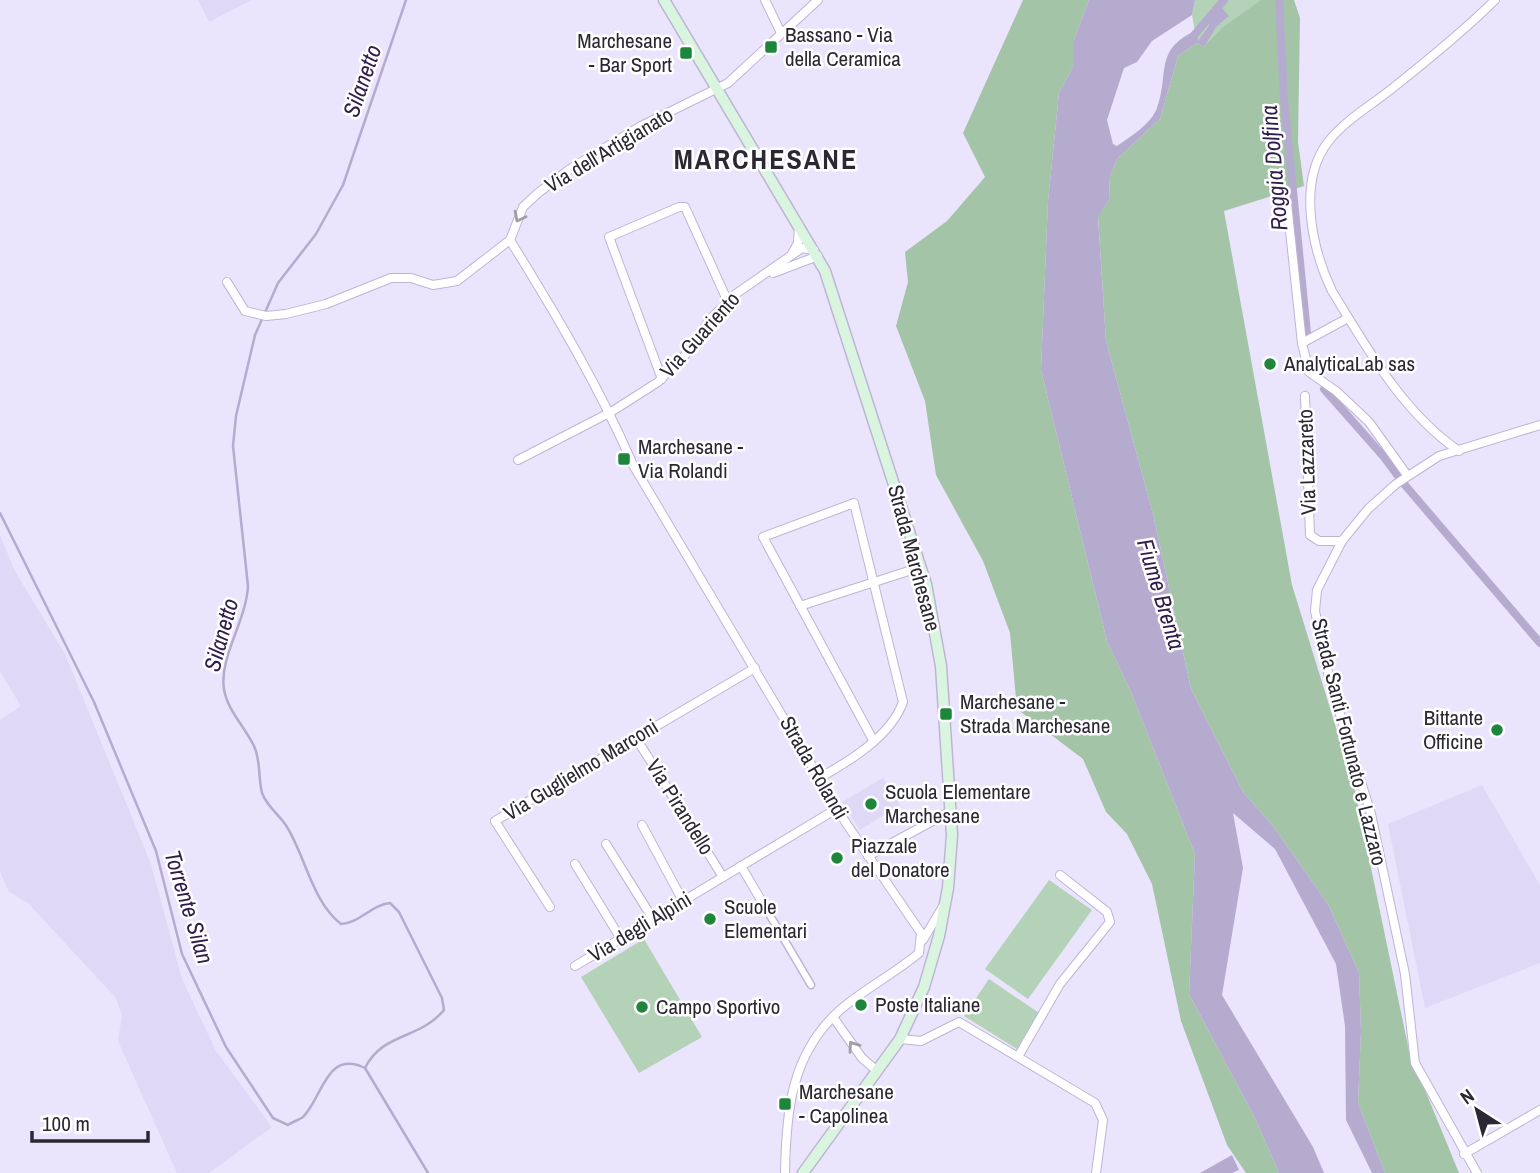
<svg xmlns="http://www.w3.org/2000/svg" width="1540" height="1173" font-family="'Archivo Narrow',sans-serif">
<rect width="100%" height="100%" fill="#ebe4fd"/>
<g fill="#e0d8f7">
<path d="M198 0H252L209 22Z"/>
<path d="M0 536 16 573 65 654 151 864 182 979 216 1051 272 1127 209 1173H177L118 1041 122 1015 115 997 28 903 9 892 0 872V720L21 706 0 672Z"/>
<path d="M883 778 900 805 860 830 842 802Z"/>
<path d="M1482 785 1540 885V963L1425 1008 1388 824Z"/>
</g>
<g fill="#b3d2b7">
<path d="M1195 0H1274L1204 47 1197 43 1192 15Z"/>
<path d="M1049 880 1092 910 1028 999 985 969Z"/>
<path d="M644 939 702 1037 639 1073 581 977Z"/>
<path d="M989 979 1039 1013 1017 1049 964 1016Z"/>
</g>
<g fill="#a4c4a8">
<path d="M1023 0H1089L1074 40V65L1059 93 1048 201 1041 370 1107 641 1131 692 1195 854 1189 994 1255 1118 1279 1173H1246L1227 1145 1181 1021 1152 884 1127 834 1106 812 1083 759 1017 709 1010 633 983 561 936 475 925 401 896 326 908 282 905 252 947 221 985 177 963 133Z"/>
<path d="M1261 0H1294L1300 18 1298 142 1304 186 1224 211 1292 585 1354 786 1409 1051 1459 1173H1385L1358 1103 1361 1031 1359 973 1328 904 1273 826 1243 792 1191 689 1153 514 1106 341 1098 216 1109 200 1110 176 1117 159 1160 119 1178 56 1197 43 1204 47 1222 28Z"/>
</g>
<g fill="#b5abcf">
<path d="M1089 0H1195L1192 15 1152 41 1137 62 1124 68 1107 120 1113 144 1117 146C1130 137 1151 124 1157 108 1170 72 1153 50 1197 30L1198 41 1209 26V15L1221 7 1229 16 1216 27 1204 47 1197 43 1178 56 1160 119 1117 159 1110 176 1109 200 1098 217 1106 341 1153 514 1191 689 1243 792 1273 826 1328 904 1359 973 1361 1031 1358 1103 1385 1173H1372L1346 1120 1345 1026 1336 964 1275 849 1233 813 1243 868 1222 995 1313 1147 1324 1173H1279L1255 1118 1189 994 1195 854 1131 692 1107 641 1041 370 1048 201 1059 93 1074 65V40Z"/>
<path d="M1232 1155 1239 1170 1232 1173H1200Z"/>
</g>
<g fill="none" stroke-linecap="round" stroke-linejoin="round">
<g stroke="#b5abcf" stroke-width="2.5">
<path d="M0 513 94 702 156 851 182 954 226 1047 273 1118 288 1125C292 1122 299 1120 303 1117 323 1097 326 1049 365 1068L428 1173"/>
<path d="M365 1068C383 1032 419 1040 444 1010L442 998 399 912 390 903C371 905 360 923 341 924 312 901 306 858 287 827 280 815 267 807 262 793 258 777 261 761 254 746 245 727 227 710 224 689 219 657 246 622 248 586L233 446 236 416 255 335 278 283 316 234 343 185 406 0"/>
</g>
<g stroke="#b5abcf" stroke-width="8">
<path d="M1279 0 1284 99 1307 333"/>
<path d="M1190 40 1224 0"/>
<path d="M1324 389 1384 457 1404 484 1540 643"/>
</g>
<g stroke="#beb5d4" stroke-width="9">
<path id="pedestrian" d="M765 907 811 985"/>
</g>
<g stroke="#beb5d4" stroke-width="10">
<g id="minor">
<path d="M765 0 781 33"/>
<path d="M1287 203 1302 343 1309 372 1336 391 1369 422 1407 475"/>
<path d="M510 240C555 313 599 386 633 465L846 823 921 933 919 953C894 974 864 989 840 1010 791 1054 786 1111 785 1173"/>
<path d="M792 254 798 243 799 226"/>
<path d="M773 273 818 256"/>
<path d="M227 282 245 311 266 316 286 314 326 304 391 278H411L433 285 457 281 510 240 523 207 538 193 570 169 641 126 728 83 818 0"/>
<path d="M1302 343 1348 318"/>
<path d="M662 379 609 237 679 207H685L728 302"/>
<path d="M1305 396 1310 535 1319 541H1342"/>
<path d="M1459 451C1402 412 1367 348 1332 291 1312 249 1297 182 1328 142 1345 120 1372 105 1394 87 1428 60 1464 31 1495 0"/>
<path d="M518 460 611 412 658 382 686 354 711 318 737 293 802 248 814 250"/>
<path d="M800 606 921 567"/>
<path d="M636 738 723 877"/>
<path d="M819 778C850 761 891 736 903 702L854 503 763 537 873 740"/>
<path d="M642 825 683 901"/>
<path d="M606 844 653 919"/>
<path d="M868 856 951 811"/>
<path d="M575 864 621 939"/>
<path d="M741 866 765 907"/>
<path d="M550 907 495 821 755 668"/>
<path d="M923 940 942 908"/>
<path d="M575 966 838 808"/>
<path d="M833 1017 862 1058 877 1071"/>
<path d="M900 1039 921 1041 959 1022 1095 1103 1103 1120 1096 1173"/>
<path d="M1019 1055 1060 984 1110 922 1107 912 1060 875"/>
<path d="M1464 1154 1540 1110"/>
<path d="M1477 1173 1415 1063 1405 974 1371 814 1330 682 1315 611 1317 590 1342 541 1368 509 1396 484 1439 456 1540 425"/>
</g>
</g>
<g stroke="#beb5d4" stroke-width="13">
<path id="secondary" d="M664 0 825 271 926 584 941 666 952 835 948 888 939 936 924 987 900 1039 803 1173"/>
</g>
<use href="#pedestrian" stroke="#fff" stroke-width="6"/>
<use href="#minor" stroke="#fff" stroke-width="8"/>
<use href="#secondary" stroke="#daf5df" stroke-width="10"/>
</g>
<defs><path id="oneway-chevron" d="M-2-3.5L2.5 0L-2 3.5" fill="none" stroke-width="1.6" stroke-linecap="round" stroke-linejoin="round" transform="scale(1.75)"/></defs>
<g stroke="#a09ea3">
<use href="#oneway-chevron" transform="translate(519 217) rotate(117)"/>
<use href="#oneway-chevron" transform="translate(853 1046) rotate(-125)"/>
</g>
<g fill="#1e863b" stroke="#fff" stroke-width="2.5">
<rect x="764" y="40" width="14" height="14" rx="3.5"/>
<rect x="679" y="46" width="14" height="14" rx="3.5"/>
<circle cx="1270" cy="364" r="7"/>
<rect x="617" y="452" width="14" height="14" rx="3.5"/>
<rect x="939" y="707" width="14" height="14" rx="3.5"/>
<circle cx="1497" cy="730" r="7"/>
<circle cx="871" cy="804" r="7"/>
<circle cx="837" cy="858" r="7"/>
<circle cx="710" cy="919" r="7"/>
<circle cx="861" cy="1005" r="7"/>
<circle cx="642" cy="1007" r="7"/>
<rect x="778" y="1097" width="14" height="14" rx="3.5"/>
</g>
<g text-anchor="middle" stroke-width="5" stroke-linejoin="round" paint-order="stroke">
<g font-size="21" fill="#2b2733" stroke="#fff" text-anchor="start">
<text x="785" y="42">Bassano - Via<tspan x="785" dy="24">della Ceramica</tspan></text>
<text x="672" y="48" text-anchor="end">Marchesane<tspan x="672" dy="24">- Bar Sport</tspan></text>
<text x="1284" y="371">AnalyticaLab sas</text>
<text x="638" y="454">Marchesane -<tspan x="638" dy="24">Via Rolandi</tspan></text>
<text x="960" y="709">Marchesane -<tspan x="960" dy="24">Strada Marchesane</tspan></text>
<text x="1483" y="725" text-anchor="end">Bittante<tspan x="1483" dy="24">Officine</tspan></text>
<text x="885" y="799">Scuola Elementare<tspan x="885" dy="24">Marchesane</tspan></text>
<text x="851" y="853">Piazzale<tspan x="851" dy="24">del Donatore</tspan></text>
<text x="724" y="914">Scuole<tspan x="724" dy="24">Elementari</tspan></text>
<text x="875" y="1012">Poste Italiane</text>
<text x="656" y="1014">Campo Sportivo</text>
<text x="799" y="1099">Marchesane<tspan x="799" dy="24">- Capolinea</tspan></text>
</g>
<g font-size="21" fill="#2b2733" stroke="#fff">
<text transform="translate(609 150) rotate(-31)" y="7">Via dell'Artigianato</text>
<text transform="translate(700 335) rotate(-48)" y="7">Via Guariento</text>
<text transform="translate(1307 462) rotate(-92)" y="7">Via Lazzareto</text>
<text transform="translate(914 558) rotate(75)" y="7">Strada Marchesane</text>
<text transform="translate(1349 742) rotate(76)" y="7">Strada Santi Fortunato e Lazzaro</text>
<text transform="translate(814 768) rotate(60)" y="7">Strada Rolandi</text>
<text transform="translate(581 770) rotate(-31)" y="7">Via Guglielmo Marconi</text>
<text transform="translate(680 807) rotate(58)" y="7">Via Pirandello</text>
<text transform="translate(640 927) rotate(-31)" y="7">Via degli Alpini</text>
</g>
<g font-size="23" font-style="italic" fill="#2f1e4c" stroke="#fff">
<text transform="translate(362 81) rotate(-71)" y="8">Silanetto</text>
<text transform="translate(1274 168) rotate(-95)" y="8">Roggia Dolfina</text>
<text transform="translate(1161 594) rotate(73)" y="8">Fiume Brenta</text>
<text transform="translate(221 635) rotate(-75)" y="8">Silanetto</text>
<text transform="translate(189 907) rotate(73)" y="8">Torrente Silan</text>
</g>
<g font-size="28" font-weight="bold" letter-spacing="2" fill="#2b2733" stroke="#fff">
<text x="766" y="169">MARCHESANE</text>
</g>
</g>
<g transform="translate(1477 1110) rotate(324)" stroke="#ffffff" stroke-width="5" paint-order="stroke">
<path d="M0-5L12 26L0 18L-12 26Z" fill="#2b2733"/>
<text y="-10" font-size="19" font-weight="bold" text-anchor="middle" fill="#2b2733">N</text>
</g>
<path d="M32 1131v10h116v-10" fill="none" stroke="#2b2733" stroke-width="3.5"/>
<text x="42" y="1131" font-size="21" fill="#2b2733" stroke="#ffffff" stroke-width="5" paint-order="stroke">100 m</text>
</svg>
